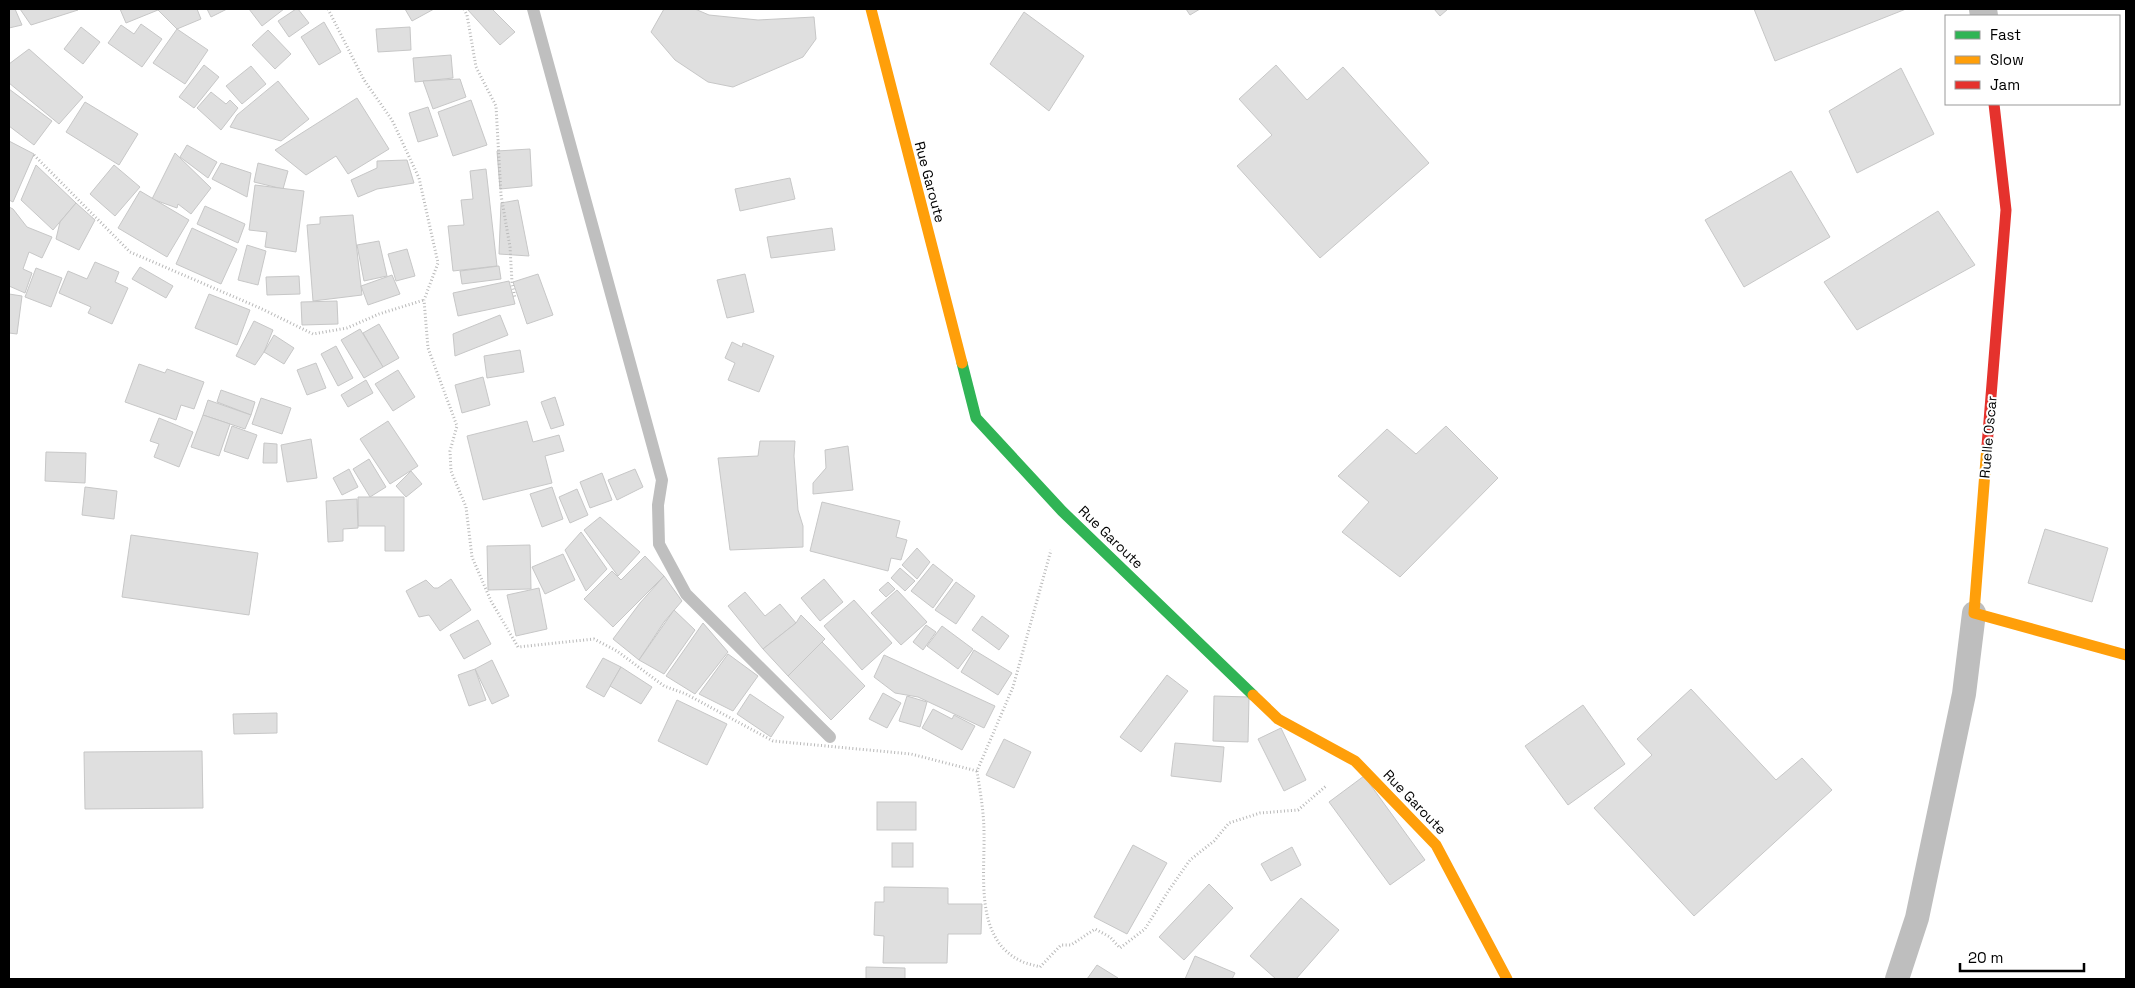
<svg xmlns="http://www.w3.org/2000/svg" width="2135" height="988" font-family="'Space Grotesk',sans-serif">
<rect width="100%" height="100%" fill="#fff"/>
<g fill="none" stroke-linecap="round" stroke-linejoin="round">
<path stroke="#bfbfbf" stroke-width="12" d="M533 9 662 480 658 505 659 544 686 594 830 737"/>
</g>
<g fill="#dfdfdf" stroke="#c7c7c7">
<path d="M9 9H15L22 25 9 28Z"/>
<path d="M20 9H76L78 10 31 25Z"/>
<path d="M120 9H197L201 19 177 29 158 10 126 23Z"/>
<path d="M207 9H227L211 17Z"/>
<path d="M249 9H284L262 26Z"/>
<path d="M296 9H298L309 23 289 37 278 21Z"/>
<path d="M405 9H434L412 21Z"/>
<path d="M467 9H492L515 32 500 45Z"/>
<path d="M664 9H695L709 15 758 20 814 17 816 39 803 57 733 87 708 82 675 60 651 32Z"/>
<path d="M1186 9H1200L1190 15Z"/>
<path d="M1434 9H1448L1440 16Z"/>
<path d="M1754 9H1906L1775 61Z"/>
<path d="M1024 12 1084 56 1049 111 990 64Z"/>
<path d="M324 22 341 52 319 65 301 37Z"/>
<path d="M141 24 162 39 142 67 108 43 121 25 134 34Z"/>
<path d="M81 27 100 42 83 64 64 49Z"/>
<path d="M410 27 411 50 378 52 376 29Z"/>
<path d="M177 29 208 50 185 84 153 63Z"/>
<path d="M268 30 291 54 275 69 252 45Z"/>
<path d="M29 49 83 97 59 124 9 83V64Z"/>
<path d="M451 55 453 78 415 82 413 58Z"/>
<path d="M204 65 219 77 194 108 179 97Z"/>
<path d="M1276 65 1307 100 1343 67 1429 163 1320 258 1237 166 1272 135 1239 99Z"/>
<path d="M251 66 266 84 242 104 226 86Z"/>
<path d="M1901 68 1934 134 1857 173 1829 111Z"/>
<path d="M460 79 466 97 433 109 423 81Z"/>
<path d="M278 81 309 119 281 141 230 127 237 115Z"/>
<path d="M9 89 52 121 34 145 9 126Z"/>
<path d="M211 92 226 104 230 100 238 108 221 130 197 108Z"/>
<path d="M357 98 389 149 348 174 336 156 306 175 275 150Z"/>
<path d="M471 100 487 145 453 156 438 112Z"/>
<path d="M85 102 138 134 119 165 66 132Z"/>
<path d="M428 107 438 136 418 142 409 113Z"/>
<path d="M9 141 34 154 13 202 9 200Z"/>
<path d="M187 145 217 162 208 178 180 157Z"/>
<path d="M530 149 532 186 500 189 497 151Z"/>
<path d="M175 153 211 188 191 214 178 204 177 208 152 199Z"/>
<path d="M407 160 414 183 377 189 358 197 351 180 377 168V161Z"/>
<path d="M221 163 251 173 247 197 212 179Z"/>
<path d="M258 163 288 171 283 189 254 182Z"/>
<path d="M36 165 76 203 53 230 21 200Z"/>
<path d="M114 165 140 187 115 216 90 194Z"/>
<path d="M486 169 497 266 453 271 448 226 464 225 461 200 473 199 470 171Z"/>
<path d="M1791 171 1830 237 1744 287 1705 220Z"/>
<path d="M790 178 795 199 740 211 735 189Z"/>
<path d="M255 185 304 191 296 252 265 247 267 232 249 230Z"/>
<path d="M140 191 189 220 167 257 118 228Z"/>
<path d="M518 200 529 256 499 254 501 203Z"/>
<path d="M76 203 95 220 79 250 56 239 60 222Z"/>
<path d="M205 206 245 224 238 243 197 224Z"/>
<path d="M9 207 13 209 27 227 52 237 42 258 29 252 23 269 32 273 25 293 9 286Z"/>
<path d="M1938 211 1975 265 1857 330 1824 282Z"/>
<path d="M353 215 362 295 313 301 307 225 320 224V217Z"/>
<path d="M192 228 237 249 221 284 176 264Z"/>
<path d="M832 228 835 250 771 258 767 237Z"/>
<path d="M379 241 387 276 364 281 357 245Z"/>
<path d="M247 245 266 251 258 285 238 280Z"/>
<path d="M407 249 415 276 396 281 388 254Z"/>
<path d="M95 262 119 272 115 282 128 288 112 324 88 313 91 307 59 293 68 271 87 279Z"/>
<path d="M499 266 501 279 462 284 460 271Z"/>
<path d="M140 267 173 286 166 298 132 279Z"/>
<path d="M36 268 62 278 51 307 25 297Z"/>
<path d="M538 274 553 315 527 324 513 282Z"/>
<path d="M745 274 754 312 727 318 717 280Z"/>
<path d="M392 275 400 294 368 305 361 286Z"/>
<path d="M299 276 300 294 267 295 266 277Z"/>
<path d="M509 281 515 304 458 316 453 293Z"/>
<path d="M9 294 22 296 17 334 9 333Z"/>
<path d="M209 294 250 310 237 345 195 328Z"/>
<path d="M337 301 338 324 302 325 301 302Z"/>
<path d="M500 315 508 335 455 356 453 334Z"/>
<path d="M254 321 273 330 264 352 255 365 236 356Z"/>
<path d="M379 324 399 358 383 367 363 333Z"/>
<path d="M360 329 383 367 364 378 341 340Z"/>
<path d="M274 335 294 348 284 364 264 352Z"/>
<path d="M732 342 742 347 743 343 774 356 759 392 728 380 735 363 725 358Z"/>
<path d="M336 346 353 378 338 386 321 354Z"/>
<path d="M520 350 524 372 487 378 484 356Z"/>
<path d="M316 363 326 388 307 395 297 370Z"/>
<path d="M139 364 165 373 167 369 204 382 194 409 181 405 176 420 125 402Z"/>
<path d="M398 370 415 397 393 411 375 384Z"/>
<path d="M483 377 490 405 462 413 455 385Z"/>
<path d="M366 380 373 393 348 407 341 395Z"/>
<path d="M221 390 255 402 251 415 217 402Z"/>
<path d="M555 397 564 425 551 429 541 402Z"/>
<path d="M261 398 291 408 282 434 252 424Z"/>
<path d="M208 400 251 415 245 429 203 415Z"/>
<path d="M203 415 230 424 219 456 191 447Z"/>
<path d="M159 418 193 432 179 467 154 457 159 444 150 441Z"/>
<path d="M388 421 418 466 390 484 360 439Z"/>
<path d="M527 421 533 442 559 435 564 451 545 456 552 483 483 500 467 436Z"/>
<path d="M232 426 257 435 248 459 224 451Z"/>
<path d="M1446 426 1498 478 1400 577 1342 532 1369 502 1338 476 1387 429 1416 454Z"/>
<path d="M311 439 317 478 287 482 281 445Z"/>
<path d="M760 441H795L794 456 798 510 803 526V547L730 550 718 458 758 456Z"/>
<path d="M264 443 277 444V463H263Z"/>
<path d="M848 446 853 490 813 494V483L826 468 825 450Z"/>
<path d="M46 452 86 453 85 483 45 481Z"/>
<path d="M369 459 386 487 370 497 353 469Z"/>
<path d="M349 469 358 487 342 495 333 478Z"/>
<path d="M635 469 643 487 617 500 608 480Z"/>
<path d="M411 471 422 484 406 497 396 486Z"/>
<path d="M602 473 612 500 590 508 580 482Z"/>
<path d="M85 487 117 491 114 519 82 515Z"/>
<path d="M552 487 563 519 542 527 530 494Z"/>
<path d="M577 489 588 515 570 523 559 497Z"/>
<path d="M358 497H404V551H385V526H358Z"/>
<path d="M357 499 358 528 343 529V541L328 542 326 501Z"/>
<path d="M822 502 900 521 896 537 907 540 901 560 891 558 888 571 810 551Z"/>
<path d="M600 517 640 552 618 576 584 530Z"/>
<path d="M2045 529 2108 548 2092 602 2028 583Z"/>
<path d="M581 532 607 569 586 591 565 550Z"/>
<path d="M131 535 258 553 249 615 122 597Z"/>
<path d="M530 545 531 589 488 590 487 546Z"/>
<path d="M917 548 930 562 917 579 902 565Z"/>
<path d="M563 554 575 580 545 594 532 567Z"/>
<path d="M645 556 664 576 613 627 584 599 612 571 621 580Z"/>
<path d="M933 564 953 580 933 608 911 591Z"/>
<path d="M900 568 915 581 905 591 891 578Z"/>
<path d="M664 576 682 601 664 622 639 660 613 639 640 603Z"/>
<path d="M451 579 471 610 440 631 429 615 419 617 406 591 426 580 434 588H438Z"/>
<path d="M824 579 843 602 820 621 801 598Z"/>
<path d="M888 582 895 589 886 597 879 590Z"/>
<path d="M956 582 975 596 956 624 935 610Z"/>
<path d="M539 588 547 629 516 636 507 595Z"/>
<path d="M897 590 927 622 901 645 871 613Z"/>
<path d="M745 592 765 616 780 604 796 623 763 649 728 606Z"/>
<path d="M854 600 892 643 862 670 824 626Z"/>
<path d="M674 610 695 630 664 674 639 660Z"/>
<path d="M801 615 825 639 788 676 763 649 796 623Z"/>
<path d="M982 616 1009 636 999 650 972 630Z"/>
<path d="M478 620 491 644 464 659 450 635Z"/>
<path d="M703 623 728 652 695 694 666 676Z"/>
<path d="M926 625 936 632 923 650 913 642Z"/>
<path d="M942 626 973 649 958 669 927 646Z"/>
<path d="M822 642 865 686 831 720 788 676Z"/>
<path d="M974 650 1012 673 998 695 961 672Z"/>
<path d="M728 654 758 676 733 711 699 694Z"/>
<path d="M884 655 995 706 984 728 918 697 895 693 874 677Z"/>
<path d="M603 658 621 667 604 697 586 687Z"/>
<path d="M492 660 509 696 492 704 475 669Z"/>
<path d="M621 667 652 687 641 704 610 686Z"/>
<path d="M475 669 486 700 469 706 458 675Z"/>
<path d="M1167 675 1188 691 1141 752 1120 737Z"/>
<path d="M1691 689 1776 780 1802 758 1832 790 1694 916 1594 808 1652 755 1637 739Z"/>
<path d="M883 693 901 703 887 728 869 719Z"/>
<path d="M750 694 784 717 771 737 737 714Z"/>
<path d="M907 696 927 702 920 727 899 721Z"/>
<path d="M1214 696 1249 697 1248 742 1213 741Z"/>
<path d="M677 700 727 724 707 765 658 741Z"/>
<path d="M1583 705 1625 764 1568 805 1525 746Z"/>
<path d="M933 709 952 719 954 715 975 726 962 750 922 728Z"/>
<path d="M277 713V733L234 734 233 714Z"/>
<path d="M1281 728 1306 780 1284 791 1258 739Z"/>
<path d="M1004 739 1031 752 1014 788 986 775Z"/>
<path d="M1175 743 1224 747 1221 782 1171 776Z"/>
<path d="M202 751 203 808 85 809 84 752Z"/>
<path d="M1364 776 1425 860 1390 885 1329 802Z"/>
<rect x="877" y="802" width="39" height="28"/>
<rect x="892" y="843" width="21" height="24"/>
<path d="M1133 845 1167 863 1127 934 1094 917Z"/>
<path d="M1292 847 1301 865 1271 881 1261 864Z"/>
<path d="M1209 884 1233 908 1184 960 1159 937Z"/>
<path d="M884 887 948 888V904H982L981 934H948L947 963H883L884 936 874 935 875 902H884Z"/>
<path d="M1301 898 1339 930 1296 979H1276L1250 956Z"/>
<path d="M1195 956 1235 973 1232 979H1185Z"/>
<path d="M1097 965 1118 978 1117 979H1087Z"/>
<path d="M866 967 905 968V979H866Z"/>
</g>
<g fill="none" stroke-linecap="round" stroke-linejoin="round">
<g stroke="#b9b9b9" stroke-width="3" stroke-dasharray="1 2.5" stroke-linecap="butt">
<path d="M328 9 364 80 392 120 419 178 438 263 424 300 428 348 457 426 450 451 451 471 466 507 472 557 491 601 518 647 594 639 617 651 664 686 686 694 773 741 911 754 977 771 1013 687 1051 550"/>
<path d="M464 9 467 15 476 67 496 106 501 195 510 247 512 282 515 298"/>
<path d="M34 155 130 252 260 308 313 334 347 328 379 314 424 300"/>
<path d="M977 771C980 791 984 812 984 833 985 875 974 939 1021 961 1027 964 1034 965 1040 967L1061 945H1071L1095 929 1110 937 1120 948 1145 929 1169 890 1190 860 1214 841 1229 823 1260 813 1298 810 1326 786"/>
</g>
<path stroke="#bebebe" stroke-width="24" d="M1897 979 1917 918 1964 694 1974 613"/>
<path stroke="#bebebe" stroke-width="28" d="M1983 9 1984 16"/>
<path stroke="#30b455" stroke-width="11" d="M962 363 976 418 1062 511 1253 695"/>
<g stroke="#ff9f0a" stroke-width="11">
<path d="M871 9 962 363"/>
<path d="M1987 446 1974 613 2126 655"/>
<path d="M1253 695 1278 719 1355 761 1436 845 1507 979"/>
</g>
<path stroke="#e5322d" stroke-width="11" d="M1987 446 2006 210 1994 104"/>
</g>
<g text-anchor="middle" stroke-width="4" stroke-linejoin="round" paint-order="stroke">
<g font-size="14" fill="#000" stroke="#fff">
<text transform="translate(930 182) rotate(75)" y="5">Rue Garoute</text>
<text transform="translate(1988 437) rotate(-85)" y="5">Ruelle Oscar</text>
<text transform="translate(1111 537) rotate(44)" y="5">Rue Garoute</text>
<text transform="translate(1415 802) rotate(46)" y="5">Rue Garoute</text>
</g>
</g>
<rect width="2135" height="988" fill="none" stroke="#000000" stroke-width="20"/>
<rect x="1945" y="15" width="175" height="90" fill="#ffffff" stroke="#999999"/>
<rect x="1955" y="31" width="25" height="8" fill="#30b455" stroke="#999999"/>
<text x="1990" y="40" font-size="15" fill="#000000">Fast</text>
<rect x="1955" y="56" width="25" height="8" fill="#ff9f0a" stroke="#999999"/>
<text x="1990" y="65" font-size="15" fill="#000000">Slow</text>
<rect x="1955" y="81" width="25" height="8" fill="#e5322d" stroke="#999999"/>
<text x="1990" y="90" font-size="15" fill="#000000">Jam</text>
<path d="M1960 963v8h124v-8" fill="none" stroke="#000000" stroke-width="2.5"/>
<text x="1968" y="963" font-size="15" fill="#000000" stroke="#ffffff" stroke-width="4" paint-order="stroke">20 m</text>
</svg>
